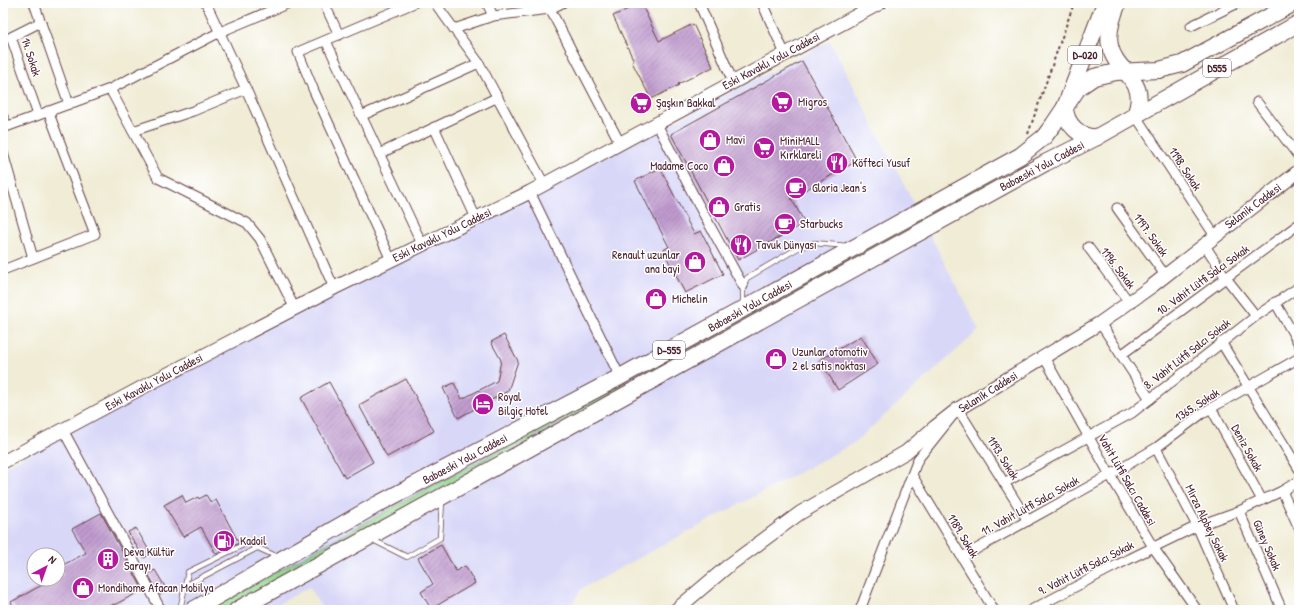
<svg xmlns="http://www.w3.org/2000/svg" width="1302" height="613" font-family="'Patrick Hand',sans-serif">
<defs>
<pattern id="building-hatch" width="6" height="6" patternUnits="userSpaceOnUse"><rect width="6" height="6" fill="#c09bcf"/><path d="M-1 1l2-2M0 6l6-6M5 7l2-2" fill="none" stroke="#9e7ea8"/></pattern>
</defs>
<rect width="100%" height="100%" fill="#fff"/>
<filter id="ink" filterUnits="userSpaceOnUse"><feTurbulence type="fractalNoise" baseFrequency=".025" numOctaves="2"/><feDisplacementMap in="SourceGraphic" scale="8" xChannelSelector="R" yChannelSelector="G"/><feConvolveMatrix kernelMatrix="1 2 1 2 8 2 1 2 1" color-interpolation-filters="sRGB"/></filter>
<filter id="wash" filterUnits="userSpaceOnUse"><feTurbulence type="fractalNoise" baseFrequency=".012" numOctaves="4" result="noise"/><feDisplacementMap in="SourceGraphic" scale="16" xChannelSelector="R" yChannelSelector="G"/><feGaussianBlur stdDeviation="0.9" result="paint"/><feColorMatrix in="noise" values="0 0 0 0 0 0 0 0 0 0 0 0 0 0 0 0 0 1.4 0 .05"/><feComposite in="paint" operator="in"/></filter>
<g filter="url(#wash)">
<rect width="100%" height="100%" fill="#f0ecd5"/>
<path fill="#d8d7f8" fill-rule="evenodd" d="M830 41 979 330 854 443 581 589 568 610H323L309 587 268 610H3V468L259 328 655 132ZM34 555H58V579H34Z"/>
<path fill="#93d891" stroke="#6e7c5e" d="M1006 169 1005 175 898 236 223 610H207L423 491 568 414Z"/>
<g id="blocks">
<g fill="url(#building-hatch)">
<path d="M641 3 659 41 693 24 713 67 678 84 679 85 651 99 632 62 634 61 613 16Z"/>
<path d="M802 61 857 161 791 198 805 223 738 260 671 134Z"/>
<path d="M660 168 694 234 701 231 723 274 685 293 663 250 669 247 635 181Z"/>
<path d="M504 335 518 361 508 391 458 418 443 388 454 383 462 399 497 381 501 360 491 342Z"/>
<path d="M861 336 878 364 838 390 820 360Z"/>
<path d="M406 379 434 431 387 457 359 405Z"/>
<path d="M329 382 373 462 345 478 301 398Z"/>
<path d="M182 495 186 503 198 497 199 499 206 495 211 503 216 500 239 543 216 554 201 527 183 537 164 505Z"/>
<path d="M101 513 143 590 114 605V604L102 610H16L11 602 53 579H58V577L63 574 59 567 86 553 72 529Z"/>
<path d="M136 528 151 554 144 558 128 532Z"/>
<path d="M441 545 456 571 465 566 475 583 431 609 421 592 433 584 418 558Z"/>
<path d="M155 570 167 590 160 595 148 574Z"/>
</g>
</g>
</g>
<g filter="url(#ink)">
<use href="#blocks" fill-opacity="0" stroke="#633e44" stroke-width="1"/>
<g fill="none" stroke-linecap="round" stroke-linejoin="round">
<g stroke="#633e44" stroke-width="6">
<g id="lane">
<path d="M743 305V286L747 278 798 248 814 243 848 246"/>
<path d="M373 540 407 557 440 538 442 501"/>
<path d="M185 586 257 548"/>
<path d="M180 610 188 572 247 543 278 557"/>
</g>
</g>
<g stroke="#633e44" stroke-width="11">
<g id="street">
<path d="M34 3 69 104"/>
<path d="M206 3 246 89 334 288"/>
<path d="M324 3 339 35"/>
<path d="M435 3 479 63 544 184"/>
<path d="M562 3 550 9 620 143"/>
<path d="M699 3 733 82"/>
<path d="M762 3 785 54"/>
<path d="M493 16 550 9"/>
<path d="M1191 26 1238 3"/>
<path d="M454 29 493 16 487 3"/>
<path d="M326 41 422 244"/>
<path d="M110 89 158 178 247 223 260 239 295 309"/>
<path d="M1257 102 1299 157"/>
<path d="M38 115 11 37 41 22"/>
<path d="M1135 115 1215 236"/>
<path d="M361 116 479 63"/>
<path d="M3 117 7 126"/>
<path d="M656 122 697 202 743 286"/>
<path d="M434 127 476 218"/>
<path d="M3 128 110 89 220 32 289 3"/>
<path d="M133 131 193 111 246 89"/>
<path d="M3 153 33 258"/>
<path d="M379 154 498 97"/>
<path d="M530 192 620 377"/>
<path d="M1117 208 1165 275"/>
<path d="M1204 244 1226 278 1256 316"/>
<path d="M1088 247 1129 302"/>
<path d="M391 260 314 91 298 52 414 3"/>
<path d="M3 270 95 234 48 111"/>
<path d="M1275 302 1299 344"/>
<path d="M1100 323 1121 355 1150 399"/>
<path d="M1221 342 1299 469"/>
<path d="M1121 355 1299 224"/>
<path d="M1044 357 1110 475 1153 547 1197 610"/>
<path d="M1211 408 1262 500"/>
<path d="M63 430 161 610"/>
<path d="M1156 448 1197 526 1234 610"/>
<path d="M912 475 994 610"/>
<path d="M1004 483 1132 413 1256 316 1299 287"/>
<path d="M1282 491 1299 528"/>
<path d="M1239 511 1282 610"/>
<path d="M962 557 1110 475 1156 448 1204 412 1299 358"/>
<path d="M860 610 918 459 958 409 1028 521"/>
<path d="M1031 610 1117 565 1197 526 1239 511 1282 491 1299 481"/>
<path d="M1295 610 1299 608"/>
</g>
</g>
<g stroke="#633e44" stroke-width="15">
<g id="secondary">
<path d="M3 462 141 388 334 288 530 192 880 3"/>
<path d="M676 610 728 566 800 513 906 452 935 427 958 409 1100 323 1152 286 1299 171"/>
</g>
</g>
<g stroke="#633e44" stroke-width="18">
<g id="highway">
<path d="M1118 3C1113 15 1107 32 1110 46 1116 74 1150 79 1135 115"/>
<path d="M1097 137C1081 139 1065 124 1065 107L1105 3"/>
<path d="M193 610 378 504 620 377 1020 156 1044 137 1053 125 1078 88 1094 77 1116 72 1159 70 1182 64 1294 3"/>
<path d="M237 610 1045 163 1097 137 1299 23"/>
</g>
</g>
<path stroke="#633e44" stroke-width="2" stroke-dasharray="3 3" stroke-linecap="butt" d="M1028 134 1074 3"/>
<use href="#lane" stroke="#fff" stroke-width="4.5"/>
<use href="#street" stroke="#fff" stroke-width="9"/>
<use href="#secondary" stroke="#fff" stroke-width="13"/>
<use href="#highway" stroke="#fff" stroke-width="16"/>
</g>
</g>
<defs>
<g id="supermarket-disc" transform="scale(1.15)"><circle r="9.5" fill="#b5179e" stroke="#fff"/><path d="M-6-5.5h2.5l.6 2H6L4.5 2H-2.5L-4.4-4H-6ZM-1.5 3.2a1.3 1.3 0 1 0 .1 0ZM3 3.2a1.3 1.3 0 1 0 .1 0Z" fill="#fff"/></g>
<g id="shop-disc" transform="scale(1.15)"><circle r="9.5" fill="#b5179e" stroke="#fff"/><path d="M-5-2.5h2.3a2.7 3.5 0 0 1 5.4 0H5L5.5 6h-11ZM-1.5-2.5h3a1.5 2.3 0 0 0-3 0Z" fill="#fff"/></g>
<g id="restaurant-disc" transform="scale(1.15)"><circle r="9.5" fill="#b5179e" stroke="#fff"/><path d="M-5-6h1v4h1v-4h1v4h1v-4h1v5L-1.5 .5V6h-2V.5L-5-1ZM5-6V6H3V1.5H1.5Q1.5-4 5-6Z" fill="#fff"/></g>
<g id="cafe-disc" transform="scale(1.15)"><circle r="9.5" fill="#b5179e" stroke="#fff"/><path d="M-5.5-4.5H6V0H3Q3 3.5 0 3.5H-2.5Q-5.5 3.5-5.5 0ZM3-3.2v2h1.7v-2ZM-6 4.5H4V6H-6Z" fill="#fff"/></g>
<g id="hotel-disc" transform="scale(1.15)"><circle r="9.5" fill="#b5179e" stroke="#fff"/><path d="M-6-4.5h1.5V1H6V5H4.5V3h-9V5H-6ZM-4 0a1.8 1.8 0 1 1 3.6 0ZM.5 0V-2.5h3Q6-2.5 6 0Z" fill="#fff"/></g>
<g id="fuel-disc" transform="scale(1.15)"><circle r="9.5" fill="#b5179e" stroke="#fff"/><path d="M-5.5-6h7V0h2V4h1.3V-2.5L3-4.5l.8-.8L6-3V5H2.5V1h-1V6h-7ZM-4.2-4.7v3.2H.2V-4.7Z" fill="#fff"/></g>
<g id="building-disc" transform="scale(1.15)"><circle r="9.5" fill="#b5179e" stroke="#fff"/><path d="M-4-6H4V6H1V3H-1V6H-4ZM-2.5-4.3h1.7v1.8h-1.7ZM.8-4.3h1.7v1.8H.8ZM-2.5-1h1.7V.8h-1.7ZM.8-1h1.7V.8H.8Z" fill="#fff"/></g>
</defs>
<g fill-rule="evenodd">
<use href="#supermarket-disc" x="782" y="102"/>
<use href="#supermarket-disc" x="641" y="103"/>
<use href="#shop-disc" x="710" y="140"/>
<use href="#supermarket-disc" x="764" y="148"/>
<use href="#restaurant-disc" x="837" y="163"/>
<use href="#shop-disc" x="724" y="166"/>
<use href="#cafe-disc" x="796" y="188"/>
<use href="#shop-disc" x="719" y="207"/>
<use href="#cafe-disc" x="785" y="224"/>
<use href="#restaurant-disc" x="741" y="245"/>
<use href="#shop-disc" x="695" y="262"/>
<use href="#shop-disc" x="656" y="299"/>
<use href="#shop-disc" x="776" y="359"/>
<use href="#hotel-disc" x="483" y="404"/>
<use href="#fuel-disc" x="224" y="541"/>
<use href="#building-disc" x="108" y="559"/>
<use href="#shop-disc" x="83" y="588"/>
</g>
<g text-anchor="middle" stroke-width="3" stroke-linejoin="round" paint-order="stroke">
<g fill="#fff" stroke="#80626b" stroke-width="1">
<rect x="1068" y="46" width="34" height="18" rx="3"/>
<rect x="1203" y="59" width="28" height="18" rx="3"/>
<rect x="653" y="341" width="32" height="18" rx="3"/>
</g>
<g font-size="11" font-weight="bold" fill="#4a1f2b">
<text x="1085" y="59">D-020</text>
<text x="1217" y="72">D555</text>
<text x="669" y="354">D-555</text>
</g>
<g font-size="12" fill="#4a1f2b" stroke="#fff">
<text transform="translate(31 57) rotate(72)" y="4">14. Sokak</text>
<text transform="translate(771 61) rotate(-28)" y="4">Eski Kavaklı Yolu Caddesi</text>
<text transform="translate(1042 166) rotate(-28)" y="4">Babaeski Yolu Caddesi</text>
<text transform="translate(1185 169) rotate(57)" y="4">1198. Sokak</text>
<text transform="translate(1253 206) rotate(-37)" y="4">Selanik Caddesi</text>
<text transform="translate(442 235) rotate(-26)" y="4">Eski Kavaklı Yolu Caddesi</text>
<text transform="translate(1151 235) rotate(54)" y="4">1197. Sokak</text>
<text transform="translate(1118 268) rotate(53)" y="4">1196. Sokak</text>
<text transform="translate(1203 280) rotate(-36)" y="4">10. Vahit Lütfi Salcı Sokak</text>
<text transform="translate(750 306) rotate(-29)" y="4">Babaeski Yolu Caddesi</text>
<text transform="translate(1187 354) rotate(-38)" y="4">8. Vahit Lütfi Salcı Sokak</text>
<text transform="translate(154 382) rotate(-28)" y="4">Eski Kavaklı Yolu Caddesi</text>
<text transform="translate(988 392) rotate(-32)" y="4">Selanik Caddesi</text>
<text transform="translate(1197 405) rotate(-33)" y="4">1365. Sokak</text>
<text transform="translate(1247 448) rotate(61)" y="4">Deniz Sokak</text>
<text transform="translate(1003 458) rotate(58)" y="4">1193. Sokak</text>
<text transform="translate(465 459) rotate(-28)" y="4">Babaeski Yolu Caddesi</text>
<text transform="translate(1127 480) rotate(60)" y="4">Vahit Lütfi Salcı Caddesi</text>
<text transform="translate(1030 506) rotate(-29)" y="4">11. Vahit Lütfi Salcı Sokak</text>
<text transform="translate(1207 523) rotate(64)" y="4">Mirza Alpbey Sokak</text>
<text transform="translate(963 536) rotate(59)" y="4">1189. Sokak</text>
<text transform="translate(1267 545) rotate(67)" y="4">Güney Sokak</text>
<text transform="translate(1086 568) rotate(-27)" y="4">9. Vahit Lütfi Salcı Sokak</text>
</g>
<g font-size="12" fill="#4a1f2b" stroke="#fff" text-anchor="start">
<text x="798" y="106">Migros</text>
<text x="656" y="107">Şaşkın Bakkal</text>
<text x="726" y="144">Mavi</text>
<text x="780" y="145">MiniMALL<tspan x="780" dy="14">Kırklareli</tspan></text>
<text x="852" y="167">Köfteci Yusuf</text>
<text x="708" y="170" text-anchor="end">Madame Coco</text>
<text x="812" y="192">Gloria Jean's</text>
<text x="734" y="211">Gratis</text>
<text x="800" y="228">Starbucks</text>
<text x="756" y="249">Tavuk Dünyası</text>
<text x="680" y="259" text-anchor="end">Renault uzunlar<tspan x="680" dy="14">ana bayi</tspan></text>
<text x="672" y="303">Michelin</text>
<text x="792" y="356">Uzunlar otomotiv<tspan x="792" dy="14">2 el satis noktası</tspan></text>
<text x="498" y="401">Royal<tspan x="498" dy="14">Bilgiç Hotel</tspan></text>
<text x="240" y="545">Kadoil</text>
<text x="124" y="556">Deva Kültür<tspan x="124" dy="14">Sarayı</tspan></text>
<text x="98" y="592">Mondihome Afacan Mobilya</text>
</g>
</g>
<rect width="1302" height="613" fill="none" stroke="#fff" stroke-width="16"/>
<g transform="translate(46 567) rotate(41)"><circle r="19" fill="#ffffff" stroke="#b7a5aa"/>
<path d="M0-3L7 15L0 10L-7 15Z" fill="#b5179e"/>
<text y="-6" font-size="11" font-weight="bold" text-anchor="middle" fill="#4a1f2b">N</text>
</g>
</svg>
